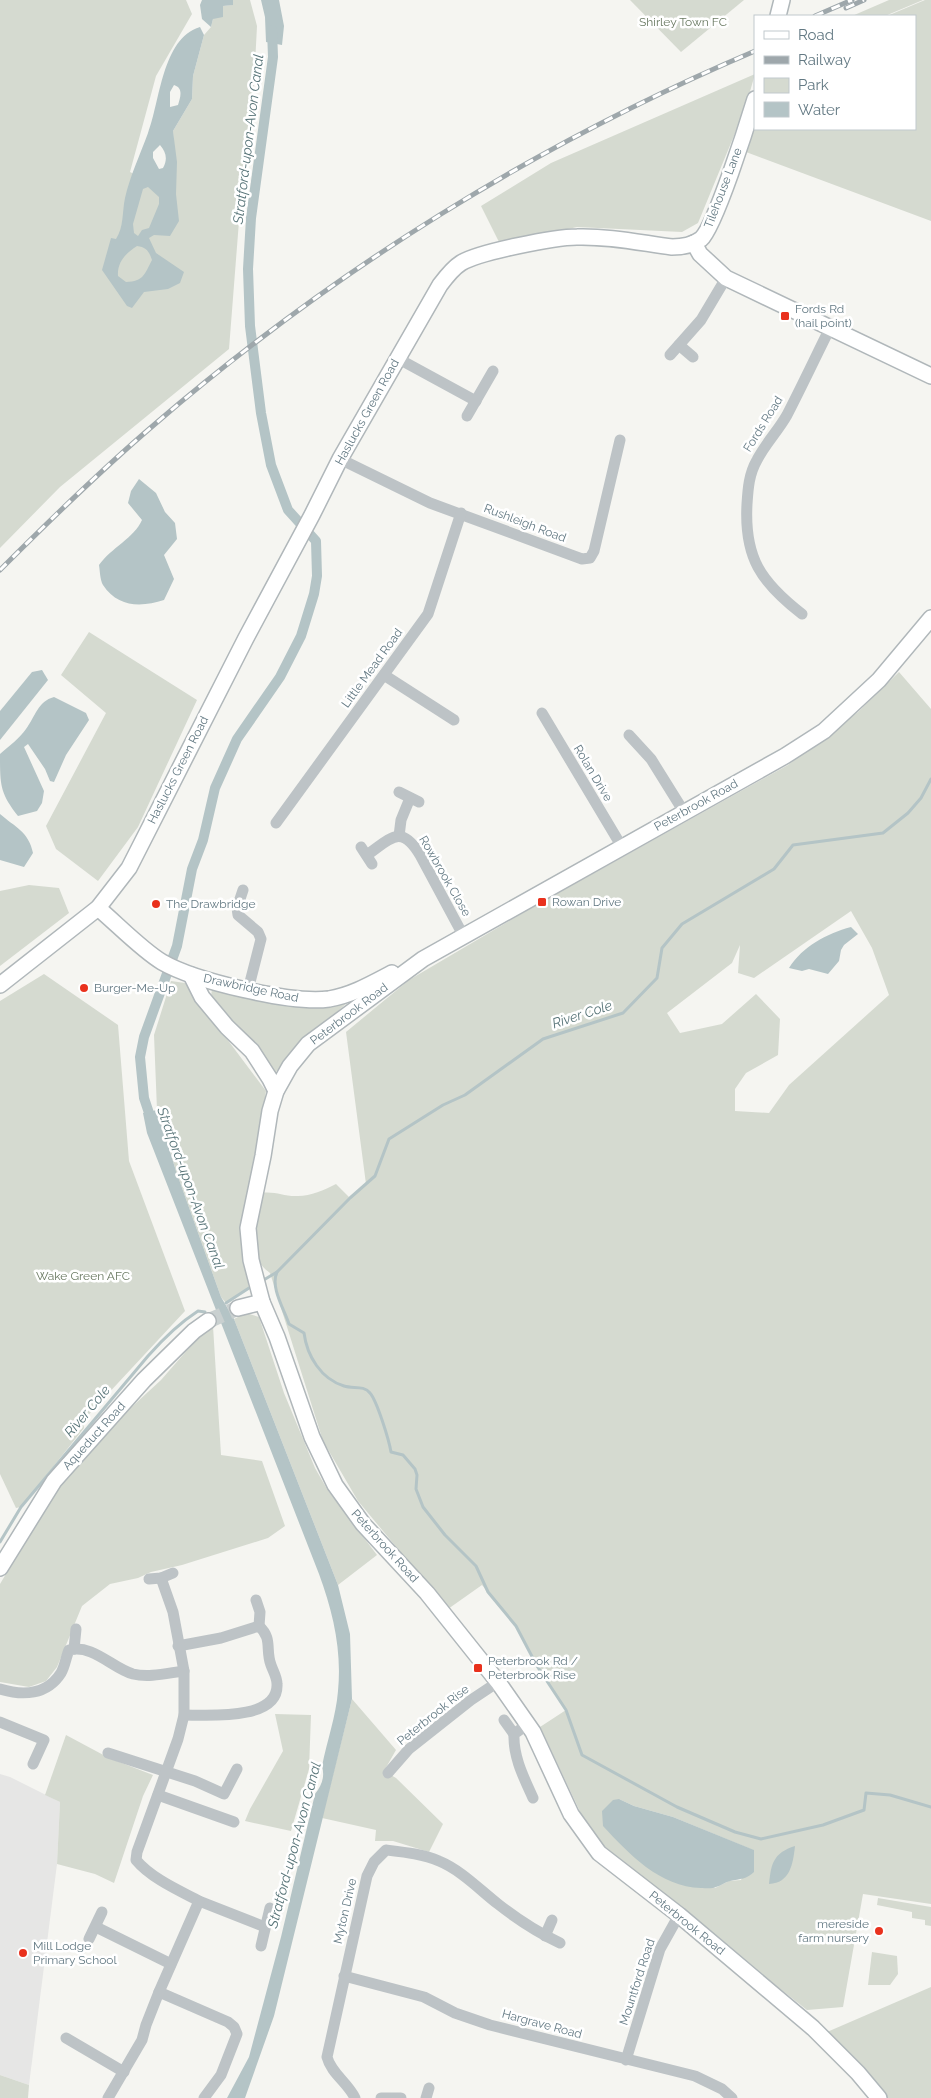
<svg xmlns="http://www.w3.org/2000/svg" width="931" height="2098" font-family="Raleway,sans-serif">
<rect width="100%" height="100%" fill="#f5f5f1"/>
<path fill="#e6e6e5" d="M0 1774 10 1777 60 1802 57 1864 29 2085 0 2075Z"/>
<g fill="#d5dad0" fill-rule="evenodd">
<path d="M0 0H186L192 14 156 76 130 172 176 194 173 131 192 99 193 76 204 35 211 27 213 19 223 6 232 5 233 0H250L257 26 254 83 239 221 229 349 60 487 0 548Z"/>
<path d="M630 0H744L681 52Z"/>
<path d="M889 0H923L885 16H852Z"/>
<path d="M925 0H931V221L746 152 755 125V129H915V16H887Z"/>
<path d="M755 74 745 109 698 223 682 232 577 227 500 244 481 206 551 163Z"/>
<path d="M89 632 197 700 138 827 98 881 56 849 46 826 106 713 61 675Z"/>
<path d="M899 672 931 709V1904L863 1894 843 2007 807 2010 629 1870 595 1837 584 1820 540 1727 566 1710 539 1668 516 1626 482 1585 448 1609 358 1501 323 1441 270 1273C266 1270 261 1266 259 1261 250 1239 256 1215 262 1193 275 1191 285 1197 298 1196 311 1196 324 1190 336 1184L350 1198 366 1184 346 1032 409 980 533 907 788 765 858 712ZM851 911 872 948 889 995 789 1085 769 1113 735 1111V1089L746 1073 778 1055 780 1019 756 994 722 1024 680 1033 667 1013 732 963 740 945 738 973 754 978ZM619 1799 634 1806 673 1817 753 1850 741 1880 729 1881 715 1888Z"/>
<path d="M29 885 59 888 69 913 0 966V891Z"/>
<path d="M44 974 118 1025 129 1161 185 1311 91 1412 83 1421 84 1428 21 1507 16 1508 0 1474V1001Z"/>
<path d="M171 981 185 983 266 1091 253 1178 240 1234 249 1288 226 1303 221 1297 176 1171 157 1110 154 1035Z"/>
<path d="M212 988 336 1001 348 1002 296 1049 274 1074 211 997Z"/>
<path d="M246 1313 259 1317 284 1393 315 1468 327 1489 377 1555 338 1585 234 1319Z"/>
<path d="M210 1324 213 1326 221 1455 262 1461 285 1526 268 1538 182 1565 151 1572 138 1578 110 1584 82 1606 57 1667 46 1681 29 1687 0 1682V1584L49 1502 67 1477 111 1426 161 1380Z"/>
<path d="M352 1699 396 1750 384 1771 396 1778 443 1824 429 1852 393 1841H375L376 1830 322 1818Z"/>
<path d="M275 1714 311 1715 309 1769 291 1831 245 1821 250 1809 283 1751Z"/>
<path d="M66 1735 109 1758 153 1775 143 1796 114 1883 95 1874 57 1864 60 1802 45 1795Z"/>
<path d="M878 1898 931 1907V1926L925 1925V1920L912 1918V1912L877 1905Z"/>
<path d="M872 1952 897 1956 898 1974 890 1985H868Z"/>
<path d="M931 1987V2098H887L827 2032Z"/>
<path d="M0 2075 29 2085 28 2098H0Z"/>
</g>
<g fill="#b4c4c6" fill-rule="evenodd">
<path d="M202 0H233V5L223 6V17L213 19 211 27 202 19 200 5Z"/>
<path d="M261 0H279L284 26 282 45 266 42 265 17Z"/>
<path d="M200 27 204 35 193 76 192 99 173 131 177 162 176 194 179 221 170 236 154 235 149 238 156 253 184 272 180 283 168 289 144 292 132 308 127 306 102 270 111 238 116 239C124 227 122 212 125 198 130 176 140 155 148 133 160 102 162 38 200 27ZM174 85C184 88 180 98 178 105L170 107V92ZM160 145C166 152 168 159 163 168L159 169 153 158V152ZM148 187 159 197V204L149 228 142 230 138 236 134 233 133 224 143 189ZM137 246C146 247 149 251 152 260 144 275 144 281 126 282L118 276C117 262 126 253 137 246Z"/>
<path d="M139 479 156 493 165 512 175 523 177 539 164 555 174 579 164 600C142 607 118 608 103 585 100 580 100 571 99 565 111 548 134 538 142 520L128 503 131 491Z"/>
<path d="M42 670 48 680 0 740V711L32 672Z"/>
<path d="M54 697 86 713 89 720 66 755 54 782 50 781 45 769 28 744 24 747 44 791 42 803 37 811 18 816C0 793 0 785 0 754 9 746 20 738 26 729 35 717 38 701 54 697Z"/>
<path d="M0 814C15 827 29 832 33 853L24 867 0 860Z"/>
<path d="M851 927 858 934 844 945 841 950 839 961 828 974 809 969 802 971 789 968C803 946 826 934 851 927Z"/>
<path d="M157 1110 176 1171 221 1297 234 1319 338 1585 350 1634 352 1699 274 2016 245 2098H227L249 2057 281 1937 315 1794C322 1785 325 1777 322 1766 327 1741 336 1716 338 1691 342 1650 333 1612 319 1574L147 1133 143 1113Z"/>
<path d="M619 1799 634 1806 673 1817 754 1850V1872C747 1879 740 1879 730 1881 725 1882 721 1886 716 1887 712 1889 705 1888 701 1888 660 1887 629 1854 603 1826L602 1811 613 1800Z"/>
<path d="M795 1846C793 1864 790 1883 769 1884 771 1864 773 1853 795 1846Z"/>
</g>
<g fill="none" stroke-linecap="round" stroke-linejoin="round">
<g stroke="#b4c4c6" stroke-width="3">
<path d="M277 1272C270 1287 284 1309 289 1324L304 1333C307 1356 321 1379 344 1386 353 1389 364 1385 370 1393 377 1401 389 1440 391 1452L403 1455 415 1469 417 1475 416 1489 423 1507 445 1535 476 1566 488 1592 516 1626 537 1666 566 1710 582 1755 677 1807 735 1832 761 1839 823 1825 864 1810 866 1793 890 1795 931 1807"/>
<path d="M262 1281 277 1272 350 1198 375 1176 389 1139 443 1105 465 1095 543 1039 623 1013 657 978 662 948 682 924 774 869 793 845 883 833 908 813 921 798 931 779"/>
<path d="M226 1303 249 1288"/>
<path d="M0 1542 21 1507 148 1356C163 1339 178 1324 198 1311L205 1312"/>
</g>
<path stroke="#b4c4c6" stroke-width="10" d="M153 1125 144 1098 140 1057 144 1037 177 946 192 869 203 840 215 788 237 739 280 677 301 636 314 594 317 576 316 541 288 510 271 465 261 413 250 326 248 269 251 218 273 57 272 30"/>
<path stroke="#c9d0d0" stroke-width="15" stroke-dasharray="15 8" stroke-linecap="butt" d="M208 1321 238 1308"/>
<g stroke="#b0b7ba" stroke-width="18">
<g id="secondary">
<path d="M778 16 782 0"/>
<path d="M694 243 700 254 726 278 931 376"/>
<path d="M98 908C117 924 142 950 162 962 195 981 291 1004 329 999 352 995 371 984 392 973"/>
<path d="M191 975 202 997 227 1027 252 1051 270 1079 276 1091"/>
<path d="M0 985 98 908 129 868 246 638 312 515 340 459 440 285C446 277 453 268 461 263 479 252 555 237 577 237 609 236 641 243 672 247 682 247 693 245 701 239 715 227 748 122 755 99"/>
<path d="M238 1308 262 1302"/>
<path d="M0 1568 54 1481 144 1380 194 1331 208 1321"/>
<path d="M879 2098 858 2073 813 2028 679 1915 599 1853 571 1814 533 1732 498 1682 427 1593 363 1524 335 1485 312 1437 277 1337 262 1302 251 1260 248 1228 263 1156 270 1111 276 1091 290 1066 308 1044 423 959 785 756 824 731 879 680 931 618"/>
</g>
</g>
<g stroke="#bdc3c6" stroke-width="11">
<path d="M679 345 693 357"/>
<path d="M670 355 701 320 726 278"/>
<path d="M397 358 476 401"/>
<path d="M467 416 493 371"/>
<path d="M340 459 430 503 582 559 590 558 594 551 620 440"/>
<path d="M802 614C761 582 744 558 747 504 748 488 749 474 757 460 765 444 778 431 787 415 802 386 816 356 831 326"/>
<path d="M384 675 454 720"/>
<path d="M542 713 622 847"/>
<path d="M629 735 651 759 684 812"/>
<path d="M399 792 419 802"/>
<path d="M276 823 428 614 461 513"/>
<path d="M399 836 401 820 410 798"/>
<path d="M361 847 372 864"/>
<path d="M367 855C390 839 401 823 420 855L463 935"/>
<path d="M243 890 237 908 238 915 258 932 261 939 248 990"/>
<path d="M149 1579 161 1578 173 1573"/>
<path d="M256 1600 260 1612 259 1626"/>
<path d="M178 1646 221 1638 259 1626C273 1639 265 1649 271 1665 273 1671 277 1677 277 1684 279 1721 207 1715 184 1715"/>
<path d="M74 1649 76 1629"/>
<path d="M0 1689C23 1696 47 1695 61 1673 65 1666 66 1657 69 1650 93 1644 112 1668 133 1674 149 1678 168 1673 184 1671"/>
<path d="M504 1720 514 1734"/>
<path d="M0 1722 44 1740 33 1764"/>
<path d="M528 1724 514 1734C513 1757 524 1778 533 1798"/>
<path d="M108 1753 195 1781 224 1794 237 1769"/>
<path d="M388 1773 409 1749 471 1700 498 1682"/>
<path d="M158 1795 234 1822"/>
<path d="M199 1901 265 1927"/>
<path d="M96 1927 171 1964"/>
<path d="M545 1936 552 1920"/>
<path d="M89 1939 102 1912"/>
<path d="M261 1946 270 1908"/>
<path d="M344 1976 424 1997 455 2013 490 2025 695 2076 722 2089 732 2098"/>
<path d="M159 1992 228 2022 234 2027 237 2034 221 2075 204 2098"/>
<path d="M66 2038 124 2072"/>
<path d="M626 2060 660 1949 679 1915"/>
<path d="M108 2098 142 2040 146 2025 159 1992 199 1901C178 1890 151 1878 136 1860L137 1852 178 1739 184 1715V1671L173 1612 161 1578"/>
<path d="M355 2098C348 2083 331 2073 327 2057L367 1876 374 1862 386 1850C403 1852 423 1854 439 1861 461 1870 480 1890 498 1904 517 1919 539 1933 560 1943"/>
<path d="M381 2098H401"/>
<path d="M426 2098 429 2088"/>
</g>
<use href="#secondary" stroke="#fff" stroke-width="15"/>
<g stroke="#9ea7ab" stroke-width="5">
<g id="rail">
<path d="M846 8 864 0"/>
<path d="M815 16 852 0"/>
<path d="M0 570C50 520 101 470 155 424 334 270 538 143 755 51"/>
</g>
</g>
<use href="#rail" stroke="#fff" stroke-width="3" stroke-dasharray="9" stroke-linecap="butt"/>
</g>
<g fill="#e9311d" stroke="#fff" stroke-width="2">
<rect x="780" y="311" width="10" height="10" rx="2.5"/>
<rect x="537" y="897" width="10" height="10" rx="2.5"/>
<circle cx="156" cy="904" r="5"/>
<circle cx="84" cy="988" r="5"/>
<rect x="473" y="1663" width="10" height="10" rx="2.5"/>
<circle cx="879" cy="1931" r="5"/>
<circle cx="23" cy="1953" r="5"/>
</g>
<g text-anchor="middle" stroke-width="5" stroke-linejoin="round" paint-order="stroke">
<g font-size="12" fill="#6a7a62" stroke="#fff">
<text x="683" y="26">Shirley Town FC</text>
<text x="83" y="1280">Wake Green AFC</text>
</g>
<g font-size="12" fill="#637983" stroke="#fff">
<text transform="translate(723 188) rotate(-69)" y="4">Tilehouse Lane</text>
<text transform="translate(367 412) rotate(-61)" y="4">Haslucks Green Road</text>
<text transform="translate(763 424) rotate(-58)" y="4">Fords Road</text>
<text transform="translate(525 523) rotate(21)" y="4">Rushleigh Road</text>
<text transform="translate(372 668) rotate(-54)" y="4">Little Mead Road</text>
<text transform="translate(178 770) rotate(-63)" y="4">Haslucks Green Road</text>
<text transform="translate(593 773) rotate(59)" y="4">Rolan Drive</text>
<text transform="translate(696 805) rotate(-29)" y="4">Peterbrook Road</text>
<text transform="translate(445 876) rotate(60)" y="4">Rowbrook Close</text>
<text transform="translate(251 988) rotate(12)" y="4">Drawbridge Road</text>
<text transform="translate(349 1014) rotate(-37)" y="4">Peterbrook Road</text>
<text transform="translate(94 1436) rotate(-48)" y="4">Aqueduct Road</text>
<text transform="translate(385 1546) rotate(48)" y="4">Peterbrook Road</text>
<text transform="translate(433 1715) rotate(-39)" y="4">Peterbrook Rise</text>
<text transform="translate(345 1911) rotate(-77)" y="4">Myton Drive</text>
<text transform="translate(687 1923) rotate(39)" y="4">Peterbrook Road</text>
<text transform="translate(637 1982) rotate(-72)" y="4">Mountford Road</text>
<text transform="translate(542 2024) rotate(15)" y="4">Hargrave Road</text>
</g>
<g font-size="12" fill="#637983" stroke="#fff" text-anchor="start">
<text x="795" y="313">Fords Rd<tspan x="795" dy="14">(hail point)</tspan></text>
<text x="552" y="906">Rowan Drive</text>
<text x="166" y="908">The Drawbridge</text>
<text x="94" y="992">Burger-Me-Up</text>
<text x="488" y="1665">Peterbrook Rd /<tspan x="488" dy="14">Peterbrook Rise</tspan></text>
<text x="869" y="1928" text-anchor="end">mereside<tspan x="869" dy="14">farm nursery</tspan></text>
<text x="33" y="1950">Mill Lodge<tspan x="33" dy="14">Primary School</tspan></text>
</g>
<g font-size="14" font-style="italic" fill="#5a767a" stroke="#fff">
<text transform="translate(248 139) rotate(-83)" y="5">Stratford-upon-Avon Canal</text>
<text transform="translate(582 1014) rotate(-18)" y="5">River Cole</text>
<text transform="translate(191 1188) rotate(70)" y="5">Stratford-upon-Avon Canal</text>
<text transform="translate(87 1411) rotate(-50)" y="5">River Cole</text>
<text transform="translate(294 1845) rotate(-75)" y="5">Stratford-upon-Avon Canal</text>
</g>
</g>
<rect x="754" y="15" width="162" height="115" fill="#ffffff" stroke="#c1c9cd"/>
<rect x="764" y="31" width="25" height="8" fill="#ffffff" stroke="#c1c9cd"/>
<text x="798" y="40" font-size="15" fill="#637983">Road</text>
<rect x="764" y="56" width="25" height="8" fill="#9ea7ab" stroke="#c1c9cd"/>
<text x="798" y="65" font-size="15" fill="#637983">Railway</text>
<rect x="764" y="78" width="25" height="15" fill="#d5dad0" stroke="#c1c9cd"/>
<text x="798" y="90" font-size="15" fill="#637983">Park</text>
<rect x="764" y="102" width="25" height="15" fill="#b4c4c6" stroke="#c1c9cd"/>
<text x="798" y="115" font-size="15" fill="#637983">Water</text>
</svg>
